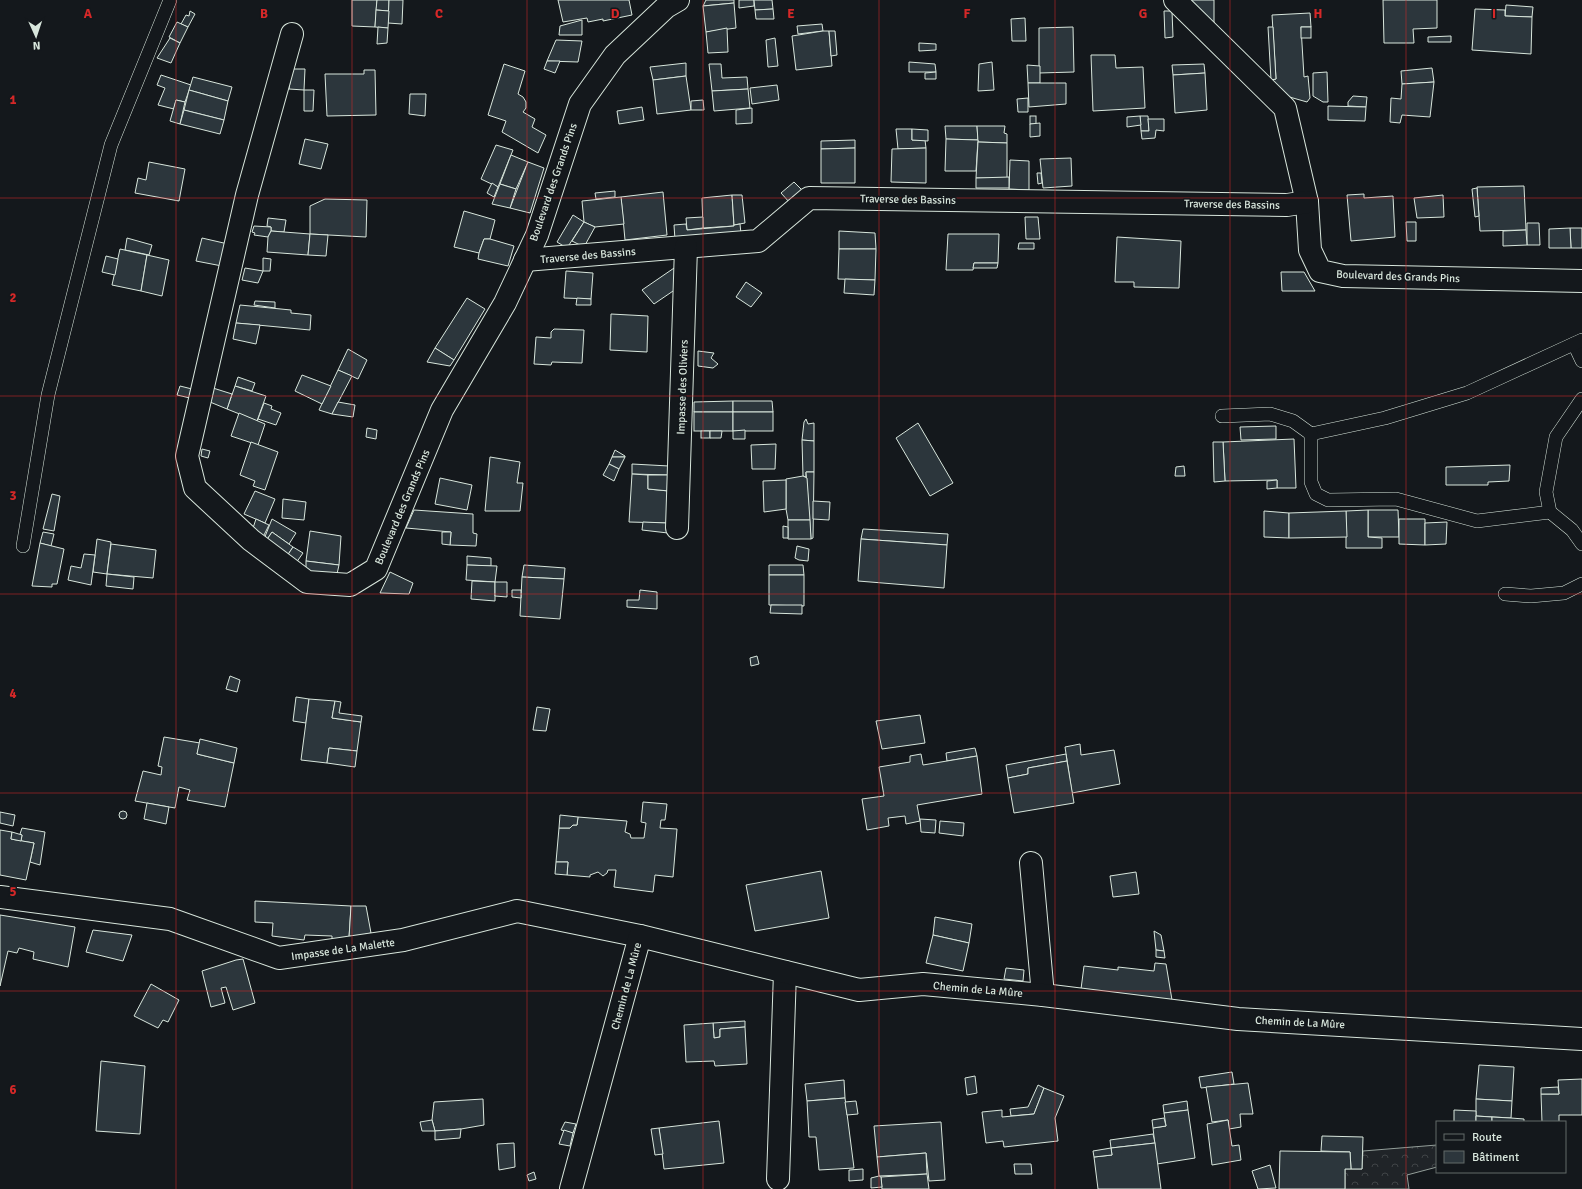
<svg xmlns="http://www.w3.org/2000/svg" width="1582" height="1189" font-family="Signika,sans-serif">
<defs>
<pattern id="forest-crowns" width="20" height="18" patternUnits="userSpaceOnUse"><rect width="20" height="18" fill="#202428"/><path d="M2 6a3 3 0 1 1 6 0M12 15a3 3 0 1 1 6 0" fill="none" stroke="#404447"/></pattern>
</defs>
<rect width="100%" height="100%" fill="#14181c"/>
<path fill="url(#forest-crowns)" stroke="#939e99" d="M1437 1145V1167L1407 1175 1409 1189H1345V1169H1362L1363 1151Z"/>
<g fill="#2c363c" stroke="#d8e6dc">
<path d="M352 0H377L375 27 352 26Z"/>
<path d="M377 0H389V11L376 10Z"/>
<path d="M389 0H403L402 24 388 23Z"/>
<path d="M558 0H629L632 15 603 21V19L588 22 587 18 563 22Z"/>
<path d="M706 0H734V3L703 6Z"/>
<path d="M739 0H754V6L739 8Z"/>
<path d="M754 0H772L773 9 755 10Z"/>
<path d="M1190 0H1214V25Z"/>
<path d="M1383 0H1437V28L1413 29 1414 43H1384Z"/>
<path d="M734 3 736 28 706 32 703 6Z"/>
<path d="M1506 5 1533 7 1532 17 1505 16Z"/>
<path d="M773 9 774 19H756L755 10Z"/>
<path d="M1475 9 1505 10V16L1532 17 1531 54 1472 50Z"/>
<path d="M376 10 389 11 388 28 375 27Z"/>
<path d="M190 11 195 14 188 27 181 24 186 15 189 16Z"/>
<path d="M1164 11H1172L1173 37 1165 38Z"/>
<path d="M1310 13 1311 27H1301L1304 77 1308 76 1310 98 1307 102 1286 96 1271 80 1276 79 1272 15Z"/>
<path d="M1025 18 1026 41H1012L1011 19Z"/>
<path d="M582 20V35H559L560 26Z"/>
<path d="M177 22 188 27 180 43 169 37Z"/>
<path d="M822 24 823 31 798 34 797 26Z"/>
<path d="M378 27 388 28 387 43 377 44Z"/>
<path d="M1073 27 1074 72 1039 73V28Z"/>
<path d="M1268 27H1273L1276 79 1271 80Z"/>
<rect x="1301" y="27" width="10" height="11"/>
<path d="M727 28 728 52 708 53 706 32Z"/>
<path d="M823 31H829L832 66 796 70 792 36Z"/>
<path d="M829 31H835L837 55 831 56Z"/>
<path d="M1451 36V42H1428V37Z"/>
<path d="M170 38 180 43 171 63 157 58Z"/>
<path d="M775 38 778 66 768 67 766 40Z"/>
<path d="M556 40 582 41 578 62 547 61Z"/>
<path d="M919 43 936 44V50L919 51Z"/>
<path d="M1091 55H1115L1116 68 1143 67 1145 108 1093 111Z"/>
<path d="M547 61H560L555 73 544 69Z"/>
<path d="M909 62 935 64 936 72H909Z"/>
<path d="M992 62 994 90 978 91 979 64Z"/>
<path d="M686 63V76L653 80 650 67Z"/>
<path d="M504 64 525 71 518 94 523 97 526 102V108L523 112 535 119 532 127 546 135 538 153 502 132 506 121 488 115Z"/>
<path d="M709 64H721L722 78 747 77 748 89 712 91Z"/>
<path d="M1204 64 1205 73 1173 75 1172 65Z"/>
<path d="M1027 65 1040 66V83H1028Z"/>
<path d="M1432 68 1434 82 1402 84 1401 71Z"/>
<path d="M292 69H305L304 90 289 89Z"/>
<path d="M364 70H375L376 115 327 116 325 74H364Z"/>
<path d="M936 72V79H925V73Z"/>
<path d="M1327 72 1328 102H1323L1313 96V73Z"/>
<path d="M1205 73 1207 110 1175 113 1173 75Z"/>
<path d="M161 75 191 85 185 102 176 100 174 109 158 105 165 88 157 85Z"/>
<path d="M686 76 691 110 657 114 653 80Z"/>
<path d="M193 77 232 87 228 101 189 90Z"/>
<path d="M1434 82 1430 117 1402 115 1400 123 1390 122 1391 98 1401 99 1402 84Z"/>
<path d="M1028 83H1066V104L1029 107Z"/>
<path d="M777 85 779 100 752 104 750 88Z"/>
<path d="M748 89 750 108 714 111 712 91Z"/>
<path d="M189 90 228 101 224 120 184 110Z"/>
<path d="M304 90H314L313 111H304Z"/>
<path d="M410 94H426L425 116 409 114Z"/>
<path d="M1353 96 1367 97 1366 107 1348 106V102Z"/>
<path d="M1028 98V112H1018L1017 99Z"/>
<path d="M176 100 185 102 180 124 170 121Z"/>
<path d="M703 100 704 110H691V101Z"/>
<path d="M1328 106 1366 107 1365 121 1328 120Z"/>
<path d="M642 107 644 120 619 124 617 111Z"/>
<path d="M752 108V123L736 124V110Z"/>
<path d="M184 110 224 120 220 134 180 124Z"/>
<rect x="1030" y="116" width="6" height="8"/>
<path d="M1140 116H1148L1149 131H1141Z"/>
<path d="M1140 116 1141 125 1127 127V117Z"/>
<path d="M1148 119H1164V131L1156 130 1155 138 1142 139 1141 131H1149Z"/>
<path d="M1040 123V136L1030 137V124Z"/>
<path d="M945 126H977L978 140 946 139Z"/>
<path d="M977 126H1005L1004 133 1007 134V143L978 142Z"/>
<path d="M896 129H912V140H925L926 148 898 149Z"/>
<path d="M912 129 928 130V141L912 140Z"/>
<path d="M305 139 328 144 321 169 299 164Z"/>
<path d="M946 139 978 140 976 171H945Z"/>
<path d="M855 140V148L821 149V141Z"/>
<path d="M978 142 1007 143V178H976Z"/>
<path d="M496 145 513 150 498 187 481 179Z"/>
<path d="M855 148V183H821V149Z"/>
<path d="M926 148V183L891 182 892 149Z"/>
<path d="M511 155 528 162 516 189 500 184Z"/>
<path d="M1071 158 1072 186 1043 188 1040 159Z"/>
<path d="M1010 160 1029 161V190L1009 189Z"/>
<path d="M149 162 185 169 179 201 135 193 138 178 146 180Z"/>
<path d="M528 162 544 168 530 213 510 208Z"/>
<path d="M1037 173H1041L1042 183 1038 184Z"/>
<path d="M1009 177V188H976V178Z"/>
<path d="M794 182 803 191 790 203 781 193Z"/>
<path d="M492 183 498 187 494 197 487 193Z"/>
<path d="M500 184 516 189 510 208 492 204Z"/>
<path d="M1524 186 1526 230 1480 231 1477 187Z"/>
<path d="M1477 188 1479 216 1475 217 1472 189Z"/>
<path d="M615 191V197L596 199 595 193Z"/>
<path d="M663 192 667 235 625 240 621 197Z"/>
<path d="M1364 194V198L1393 196 1395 237 1351 241 1347 195Z"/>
<path d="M732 195 734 226 703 228 702 198Z"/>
<path d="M732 195H742L745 223 734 225Z"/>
<path d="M1443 195 1444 217 1417 218 1414 198Z"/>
<path d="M621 197 624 224 595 227 584 222 582 201Z"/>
<path d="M325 199 367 200 366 237 310 234V206Z"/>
<path d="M464 211 495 220 490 239H484L479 253 454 247Z"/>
<path d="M573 215 584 222 567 248 557 242Z"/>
<path d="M703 217V228L687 230 686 218Z"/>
<path d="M1025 217H1038L1040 239H1026Z"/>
<path d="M268 218 286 220 284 232 271 231V227L267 226Z"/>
<path d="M584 222 595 227 584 247 572 241Z"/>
<path d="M1406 222H1416V241H1407Z"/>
<path d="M1527 223H1539L1540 245H1527Z"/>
<path d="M686 224 687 230 734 226V225L740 224 741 234 675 240 674 225Z"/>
<path d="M254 226 271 227V231L268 237 254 235 255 233 252 232Z"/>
<path d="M1570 228H1582V248H1571Z"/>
<path d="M1570 228 1571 248H1549V229Z"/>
<path d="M1526 230 1527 245 1503 246V231Z"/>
<path d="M271 231 310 234 308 255 267 252 268 237Z"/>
<path d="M839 231 875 233 876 249H839Z"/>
<path d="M310 234 328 235 326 256 308 255Z"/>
<path d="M948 234H999L998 263H974L973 270H946Z"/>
<path d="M1117 237 1181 241 1179 288 1134 287V282H1115Z"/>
<path d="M127 238 152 245 149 255 125 250Z"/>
<path d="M202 238 228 244 222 266 196 261Z"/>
<path d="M484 239H490L514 246 508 266 478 259 479 253Z"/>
<path d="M1019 243H1034V249H1018Z"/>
<path d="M120 249 147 255 141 291 112 285Z"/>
<path d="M839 249H876L875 280 838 279Z"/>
<path d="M147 255 169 260 162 296 141 291Z"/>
<path d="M106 256 118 259 115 275 102 272Z"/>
<path d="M263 258 271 259 270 271H263Z"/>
<path d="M974 263H998L997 268H973Z"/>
<path d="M677 266 676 289 654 304 642 290Z"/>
<path d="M245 268 263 271 258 283 242 280Z"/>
<path d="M566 271 593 273 591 299 564 298Z"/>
<path d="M1281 272H1304L1315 291H1282Z"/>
<path d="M845 279 875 280 874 295 844 293Z"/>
<path d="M746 282 762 293 751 307 736 297Z"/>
<path d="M467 298 485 309 454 360 435 348Z"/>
<path d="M577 298 591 299V305H576Z"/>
<path d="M255 301 275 302V308L254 305Z"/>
<path d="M240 305 291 310V313L311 315 310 330 236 323Z"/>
<path d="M611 314 648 316 647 352 610 350Z"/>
<path d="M236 323 260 325 256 344 233 339Z"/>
<path d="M554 329 584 330 582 363 552 362 551 365 534 364 536 337 551 338V332Z"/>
<path d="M435 348 454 360 450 366 427 362Z"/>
<path d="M348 349 367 360 358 379 338 370Z"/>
<path d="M698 351 714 353 711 358 718 364 713 368 698 366Z"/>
<path d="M338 370 352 376 332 414 319 410Z"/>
<path d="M302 375 331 386 322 404 295 391Z"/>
<path d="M238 377 255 383 252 391 235 386Z"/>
<path d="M180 386 192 389 190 398 177 395Z"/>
<path d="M235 386 266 396 257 421 227 409Z"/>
<path d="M213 388 232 394 227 409 210 402Z"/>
<path d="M733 401V412H694V402Z"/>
<path d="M733 401H772L773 412H733Z"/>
<path d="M338 402 355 405 353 417 332 414Z"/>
<path d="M264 403 272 406 271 409 281 413 276 425 258 419Z"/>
<rect x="694" y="412" width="39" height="19"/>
<rect x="733" y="412" width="40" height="19"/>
<path d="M239 413 265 424 258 445 231 436Z"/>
<path d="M806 419 808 424 814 423V441L802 440 804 422Z"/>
<path d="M918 423 953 483 930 496 896 438Z"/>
<path d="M1276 426V439L1241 440 1240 427Z"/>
<path d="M367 428 377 430 376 439 366 437Z"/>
<path d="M745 430V439H733V431Z"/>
<rect x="701" y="431" width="9" height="7"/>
<path d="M710 431H722L721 438H710Z"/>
<path d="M1294 439 1296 488H1277V480L1225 481 1223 442Z"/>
<path d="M802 440 814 441V472H806V477L803 476Z"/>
<path d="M251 442 278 452 265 490 253 486 255 481 240 475Z"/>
<path d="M1213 442H1223L1225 481 1214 482Z"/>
<path d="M776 444 775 469H752L751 445Z"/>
<path d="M202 449 210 451 208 458 201 456Z"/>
<path d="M615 450 625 456V457H612Z"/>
<path d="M490 457 520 462 517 483H523L520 511H485Z"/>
<path d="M612 457H625L619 469 609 464Z"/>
<path d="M609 464 619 469 614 481 603 475Z"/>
<path d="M632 464 669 466V475L632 474Z"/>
<path d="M1510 465 1509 481 1488 482V485H1446V467Z"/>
<path d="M1184 466 1185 476H1175L1176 467Z"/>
<path d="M806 472H814L813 538 811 539Z"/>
<path d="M632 474 648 475V489L669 491 667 523 629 522Z"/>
<path d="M648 475H669V491L648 489Z"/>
<path d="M803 476 807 478 810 520H788L786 509V479Z"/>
<path d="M440 478 472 485 467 510 435 504Z"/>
<path d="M786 480V509L764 512 763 481Z"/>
<path d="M1277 480V488L1267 489V481Z"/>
<path d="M255 491 275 499 265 523 244 514Z"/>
<path d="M52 494 60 496 54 531 43 529Z"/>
<path d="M283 499 306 502 304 520 282 518Z"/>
<path d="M813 501 830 502 829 520 813 519Z"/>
<path d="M414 510 473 514V533L477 534 476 546 450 545 451 532 406 528Z"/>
<path d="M1368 510H1398L1399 537H1368Z"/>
<path d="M1368 510V537L1382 538V548H1346V511Z"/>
<path d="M1264 511 1289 513V538L1264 537Z"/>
<path d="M1346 511 1347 537 1289 538V513Z"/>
<path d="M256 519 269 525 262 539 252 531Z"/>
<path d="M272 519 296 533 289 544 272 532 266 541 264 539Z"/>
<path d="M1399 519H1425V545L1399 544Z"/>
<path d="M788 520H810L811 539H788Z"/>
<path d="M643 522 667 523 668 533 642 530Z"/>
<path d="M1447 522 1446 544 1425 545V523Z"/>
<path d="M783 526 788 527V538H783Z"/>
<path d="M863 529 948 534 947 545 861 539Z"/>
<path d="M310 531 341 536 339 565 306 561Z"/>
<path d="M43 532 54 534 51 546 40 543Z"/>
<path d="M272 532 293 547 287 556 266 541Z"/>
<path d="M442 532H451L450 545 442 544Z"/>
<path d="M97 539 111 542 107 574 93 572Z"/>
<path d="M861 539 947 545 944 588 858 581Z"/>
<path d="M40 543 64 549 57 584H52V587L32 586Z"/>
<path d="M111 544 156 550 153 578 107 574Z"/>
<path d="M797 546 809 549 808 561 799 560 795 558Z"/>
<path d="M293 547 303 553 296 563 287 556Z"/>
<path d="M84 554 95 555 91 585 68 580 71 566 81 568Z"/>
<path d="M467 556 491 558V566L467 565Z"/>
<path d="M306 561 339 565 337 574 306 571Z"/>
<path d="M467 565 497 566 495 582 466 580Z"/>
<path d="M524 565 565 568 564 579 522 577Z"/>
<path d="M769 565H803L804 575H769Z"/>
<path d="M390 572 413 583 409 594 380 593Z"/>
<path d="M107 574 134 577 133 589 106 586Z"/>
<path d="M769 575H804V606L769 605Z"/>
<path d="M522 577 564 579 560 619 520 616Z"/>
<path d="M472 581 495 582V601L471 599Z"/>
<path d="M495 582H507V597L495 596Z"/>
<path d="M512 590H521V598L512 597Z"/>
<path d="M640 590 657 592V609L627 607V600H639Z"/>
<path d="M771 605H802V614L770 613Z"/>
<path d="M757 656 759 664 751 666 750 658Z"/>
<path d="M230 676 240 680 237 692 226 689Z"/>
<path d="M296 697 309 699 306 723 293 721Z"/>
<path d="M309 699 335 701 332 718 361 722 357 751 329 748 327 763 301 760Z"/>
<path d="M335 701 341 702 339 713 362 716 361 722 332 718Z"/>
<path d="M537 707 550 709 546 731 533 730Z"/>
<path d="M920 715 925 743 882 749 876 721Z"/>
<path d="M164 737 200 743 197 754 234 763 225 807 187 800 190 790 179 787 175 808 135 801 143 771 161 775 162 767 158 766Z"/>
<path d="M200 739 237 748 234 763 197 754Z"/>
<path d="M1080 744 1081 755 1114 750 1120 784 1072 793 1065 747Z"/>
<path d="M329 748 357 751 355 767 327 763Z"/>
<path d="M975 748 977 756 947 761 946 753Z"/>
<path d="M921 754 923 765 977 756 982 794 917 805 920 821 906 824 905 816 888 818 889 826 867 830 862 799 884 796 879 767 910 762V756Z"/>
<path d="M1066 754 1067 761 1028 768V774L1008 778 1006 765Z"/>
<path d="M1067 761 1074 803 1014 813 1008 778 1028 774V768Z"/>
<path d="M643 802 667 804 665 820H661L660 828 677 829 673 877 655 875 653 892 614 887 616 870H608L607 873 603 876 598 872 590 875V877L567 875 568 862H556L559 828H570L573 825H577L578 817 627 821 625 832 630 834 631 838H644L646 823 641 822Z"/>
<path d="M147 803 169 807 166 824 144 819Z"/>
<circle cx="123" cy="815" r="4"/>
<path d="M0 812 15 815 13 826 0 823Z"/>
<path d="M560 815 578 817 577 825H573L570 828H559Z"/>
<path d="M920 819 936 820 935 833 921 832Z"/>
<path d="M940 821 964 823 963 836 939 833Z"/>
<path d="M22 828 45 832 40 865 30 862 34 843 21 841 22 835 20 834Z"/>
<path d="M0 830 12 832 11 839 34 843 26 880 0 875Z"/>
<path d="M12 832 22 835 21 841 11 839Z"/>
<path d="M556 862H568L567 875 555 874Z"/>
<path d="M821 871 829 918 755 931 746 885Z"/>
<path d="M1136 872 1139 894 1113 897 1110 876Z"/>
<path d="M255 901 351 906 349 938 332 942V936L305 935 304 940 272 936 273 923 255 922Z"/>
<path d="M351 906H366L371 933 349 938Z"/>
<path d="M0 915 75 927 68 967 33 959 34 952 19 948 17 953 8 951 0 986Z"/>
<path d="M935 917 972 924 969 943 933 935Z"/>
<path d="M93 930 132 935 123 961 86 952Z"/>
<path d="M1154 931 1161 935 1164 951 1156 950Z"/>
<path d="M933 935 969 943 963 971 926 963Z"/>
<path d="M1156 950 1164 951 1165 958 1156 957Z"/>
<path d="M243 959 255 1003 233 1010 226 987 221 988 225 1003 211 1007 202 971 236 960Z"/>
<path d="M1155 963 1166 964 1172 1000 1081 989 1084 966 1118 970V967L1154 971Z"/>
<path d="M1006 968 1024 970 1023 981 1004 979Z"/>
<path d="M151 984 179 1000 168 1022 163 1020 158 1028 134 1016Z"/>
<path d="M745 1021V1027L720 1029V1037L714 1038 713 1023Z"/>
<path d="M713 1023 714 1038 720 1037V1029L745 1027 747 1064 715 1066 714 1061 686 1062 684 1025Z"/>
<path d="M101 1061 145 1066 140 1134 96 1131Z"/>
<path d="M1479 1065 1514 1067 1512 1101 1476 1099Z"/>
<path d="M1232 1072 1234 1084 1201 1088 1199 1077Z"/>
<path d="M975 1076 977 1093 967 1095 965 1078Z"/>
<path d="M1582 1079V1115H1559V1122H1542L1541 1094H1559L1558 1080Z"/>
<path d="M844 1080 845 1098 807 1101 805 1084Z"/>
<path d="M1248 1083 1253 1114H1240L1241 1127 1229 1129 1228 1120 1212 1122 1206 1087Z"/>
<path d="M1038 1085 1044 1088 1034 1114 1011 1116 1010 1109 1028 1107Z"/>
<path d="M1558 1087 1559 1094H1541V1088Z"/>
<path d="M1044 1088 1064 1096 1055 1118 1058 1141 1004 1147 1003 1141 986 1143 982 1112 1002 1110V1117L1034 1114Z"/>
<path d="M845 1098 854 1168 819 1170 816 1137H809L807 1101Z"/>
<path d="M483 1099 484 1125 461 1129 435 1131 432 1120 434 1102Z"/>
<path d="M1476 1099 1512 1101 1511 1118 1476 1116Z"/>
<path d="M856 1101 858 1114 847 1115 845 1102Z"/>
<path d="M1187 1101 1188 1110 1164 1113 1163 1105Z"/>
<path d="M1188 1110 1195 1158 1157 1164 1153 1128 1166 1126 1164 1113Z"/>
<path d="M1454 1110 1476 1111V1122H1454Z"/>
<path d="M1476 1116 1492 1117V1122H1476Z"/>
<path d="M1492 1117 1511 1118 1524 1119V1122H1492Z"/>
<path d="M1164 1118 1166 1126 1153 1128 1152 1120Z"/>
<path d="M432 1120 435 1131H422L420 1122Z"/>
<path d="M1228 1120 1232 1146 1239 1145 1241 1160 1212 1165 1207 1124Z"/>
<path d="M719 1121 724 1163 664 1169 659 1128Z"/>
<path d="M565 1122 576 1124 573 1133 561 1130Z"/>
<path d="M941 1122 945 1180 929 1181 926 1153 877 1157 874 1126Z"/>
<path d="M659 1128 663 1154 655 1155 651 1129Z"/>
<path d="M461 1129 460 1138 435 1140V1131Z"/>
<path d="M564 1130 573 1133 570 1146 559 1144Z"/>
<path d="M1153 1134 1155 1143 1111 1148 1110 1140Z"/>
<path d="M1322 1136 1363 1137 1362 1169H1351L1350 1152 1321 1151Z"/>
<path d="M514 1143 515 1167 499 1170 497 1144Z"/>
<path d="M1155 1143 1161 1189H1098L1094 1157 1112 1155 1111 1148Z"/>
<path d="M1111 1148 1112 1155 1094 1157 1093 1151Z"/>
<path d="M1280 1151 1350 1152 1351 1169H1345V1189H1279Z"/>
<path d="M926 1153 927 1174 879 1176 877 1157Z"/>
<path d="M1014 1164H1031L1032 1174H1015Z"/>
<path d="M1270 1165 1276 1188 1258 1189 1252 1171Z"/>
<path d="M863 1169V1180L849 1181V1170Z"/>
<path d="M534 1172 536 1179 529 1181 527 1175Z"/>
<path d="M927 1174 929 1189H882L881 1177Z"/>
<path d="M879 1176 881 1177 882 1187 871 1188V1178Z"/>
</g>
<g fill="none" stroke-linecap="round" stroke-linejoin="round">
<g stroke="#d8e6dc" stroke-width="14">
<g id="lane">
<path d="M1574 344 1582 361"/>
<path d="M1582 399 1556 437 1546 492 1550 512 1572 530 1582 544"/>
<path d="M1222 416 1270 414 1293 421 1311 434 1385 418 1467 393 1582 340"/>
<path d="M1311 434V482L1316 494 1328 500 1396 499 1477 521 1550 512"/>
<path d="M23 546 48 395 111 145 170 0"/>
<path d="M1505 594 1531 596 1564 593 1582 584"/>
</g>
</g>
<g stroke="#d8e6dc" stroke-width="24">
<g id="street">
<path d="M1175 0 1285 108 1307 202 1310 250 1320 271 1343 276 1582 281"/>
<path d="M292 34 247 195 187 456 195 488 251 540 307 582 350 585 376 569 442 410 505 303 537 235 580 104 615 55 666 7 678 0"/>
<path d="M525 260 758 241 809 198 1287 205 1307 202"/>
<path d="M677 528 686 247"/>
<path d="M1031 863 1043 995"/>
<path d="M0 897 170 919 279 958 403 940 517 911 640 936"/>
<path d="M778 1179 785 972"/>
<path d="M571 1189 640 936 859 990 923 984 1043 995 1238 1019 1582 1039"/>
</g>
</g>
<use href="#lane" stroke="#14181c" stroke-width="13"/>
<use href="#street" stroke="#14181c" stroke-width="22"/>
</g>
<path fill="none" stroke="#d62828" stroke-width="1" stroke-opacity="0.55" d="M176 0V1189M352 0V1189M527 0V1189M703 0V1189M879 0V1189M1055 0V1189M1230 0V1189M1406 0V1189M0 198H1582M0 396H1582M0 594H1582M0 793H1582M0 991H1582"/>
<g text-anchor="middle" stroke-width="3" stroke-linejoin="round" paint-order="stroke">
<g font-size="11" fill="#d8e6dc" stroke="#14181c">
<text transform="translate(553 182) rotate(-71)" y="4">Boulevard des Grands Pins</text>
<text transform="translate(908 199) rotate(1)" y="4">Traverse des Bassins</text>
<text transform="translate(1232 204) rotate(1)" y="4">Traverse des Bassins</text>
<text transform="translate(588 255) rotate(-5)" y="4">Traverse des Bassins</text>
<text transform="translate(1398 276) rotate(2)" y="4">Boulevard des Grands Pins</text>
<text transform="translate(682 387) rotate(-88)" y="4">Impasse des Oliviers</text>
<text transform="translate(402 507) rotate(-67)" y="4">Boulevard des Grands Pins</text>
<text transform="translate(343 949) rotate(-8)" y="4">Impasse de La Malette</text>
<text transform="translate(626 986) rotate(-75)" y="4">Chemin de La Mûre</text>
<text transform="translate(978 989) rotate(5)" y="4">Chemin de La Mûre</text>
<text transform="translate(1300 1022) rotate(3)" y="4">Chemin de La Mûre</text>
</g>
</g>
<g font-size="13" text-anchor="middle" font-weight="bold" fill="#d62828" stroke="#14181c" stroke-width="3" stroke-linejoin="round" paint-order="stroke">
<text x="88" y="18">A</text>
<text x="264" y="18">B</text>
<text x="439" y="18">C</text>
<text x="615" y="18">D</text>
<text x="791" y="18">E</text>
<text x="967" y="18">F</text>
<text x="1143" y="18">G</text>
<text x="1318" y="18">H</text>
<text x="1494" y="18">I</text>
<text x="13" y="104">1</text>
<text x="13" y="302">2</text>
<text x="13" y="500">3</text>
<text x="13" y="698">4</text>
<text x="13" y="896">5</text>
<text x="13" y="1094">6</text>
</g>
<rect x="1436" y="1121" width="130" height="52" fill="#14181c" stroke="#626a69"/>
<rect x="1444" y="1134" width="20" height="6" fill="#14181c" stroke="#626a69"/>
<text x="1472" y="1141" font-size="12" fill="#d8e6dc">Route</text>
<rect x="1444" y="1151" width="20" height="12" fill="#2c363c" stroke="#626a69"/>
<text x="1472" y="1161" font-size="12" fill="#d8e6dc">Bâtiment</text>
<g transform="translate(36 36) rotate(177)" stroke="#14181c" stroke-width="3" paint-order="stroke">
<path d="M0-3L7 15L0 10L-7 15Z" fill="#d8e6dc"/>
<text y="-6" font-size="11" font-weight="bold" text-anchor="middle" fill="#d8e6dc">N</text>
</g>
</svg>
